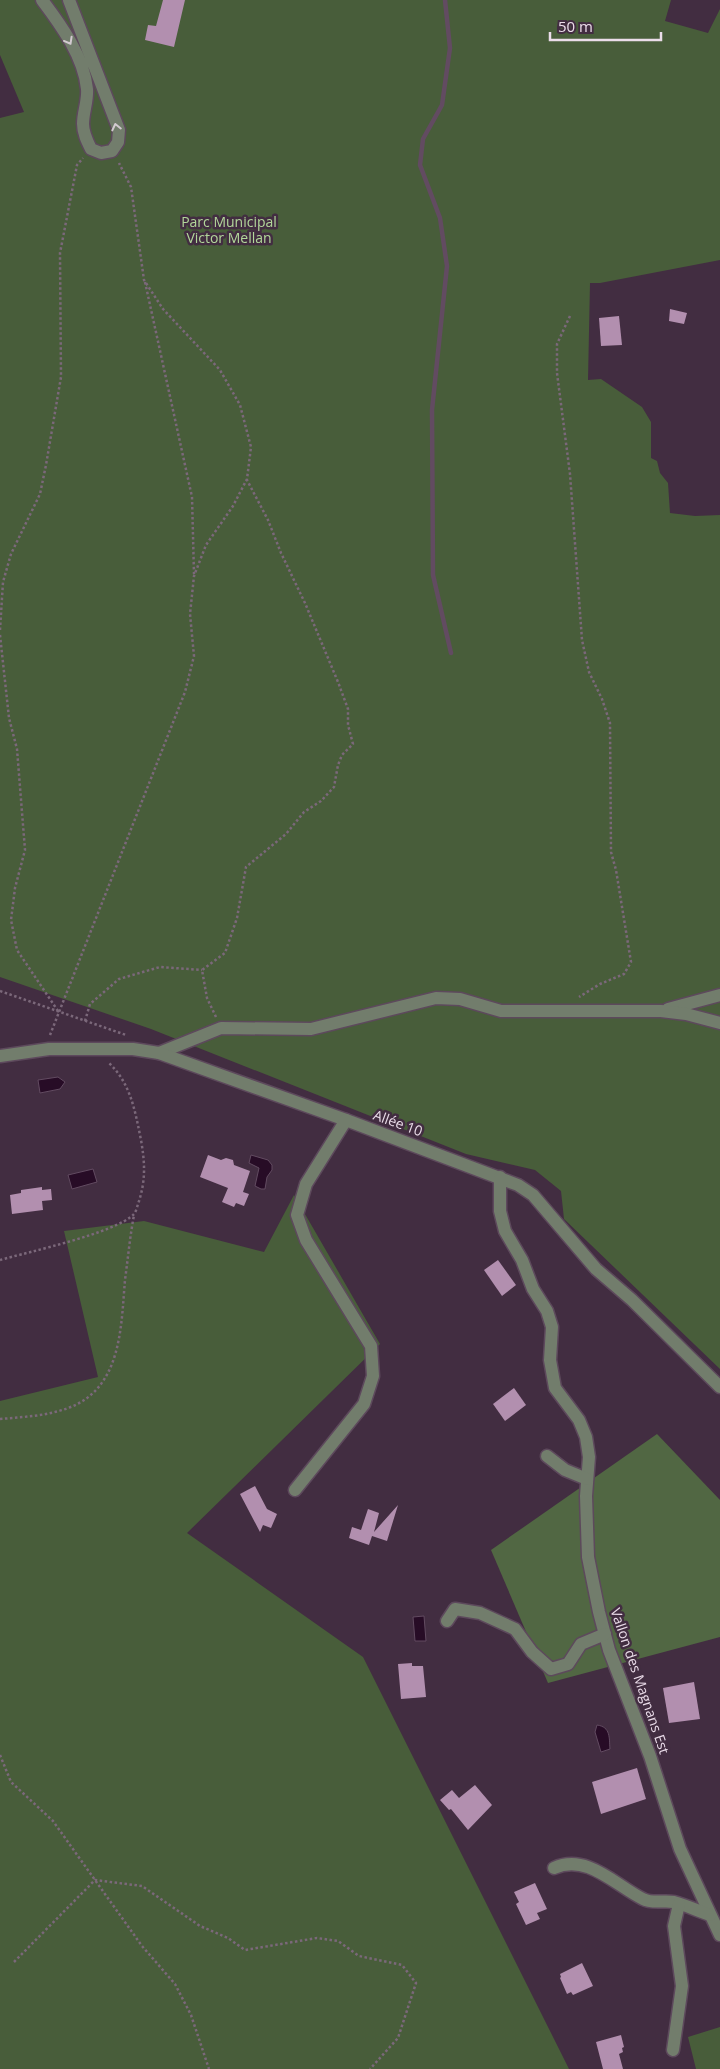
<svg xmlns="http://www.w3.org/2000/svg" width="720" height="2069" font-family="'Open Sans',sans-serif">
<rect width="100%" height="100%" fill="#422d41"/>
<g fill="#485d3a">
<path d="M0 0H671L665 21 708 33 720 9V260L600 283H590L588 380 601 379 642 407 651 422V458L657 461 660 473 668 483 670 513 695 516 720 515V1369L564 1219 561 1191 535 1170 466 1154 151 1029 0 977V118L24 112 0 55Z"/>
<path d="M294 1195 380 1344 187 1533 363 1657 569 2069H0V1401L98 1377 64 1231 144 1221 264 1252Z"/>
<path d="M720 2027V2069H696L688 2037Z"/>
</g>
<path fill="#516743" d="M657 1434 720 1500V1637L548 1683 491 1550Z"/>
<g fill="#270c26" stroke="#624b61">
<path d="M58 1077 65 1082 60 1089 40 1093 38 1080Z"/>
<path d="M251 1155 268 1160 272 1165V1170L267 1177 265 1189H261L255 1186 259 1168 249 1163Z"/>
<path d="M93 1169 97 1182 72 1189 68 1175Z"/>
<path d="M424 1616 426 1641H415L413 1617Z"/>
<path d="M597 1725C611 1727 609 1738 610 1749L601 1752 595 1732Z"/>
</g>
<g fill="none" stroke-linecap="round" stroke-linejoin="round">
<path stroke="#624b61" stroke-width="4.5" d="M445 0 450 48 442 105 423 139 420 165 440 218 447 266 432 410 433 575 451 653"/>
</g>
<g fill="#b28faf">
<path d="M163 0H185L174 47 145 40 148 25 156 26Z"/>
<path d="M670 309 687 313 684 324 669 321Z"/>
<path d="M619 316 622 345 601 346 599 318Z"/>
<path d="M208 1155 221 1160 226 1158 233 1160 234 1165 250 1171 243 1192 249 1194 244 1206 236 1203 234 1207 222 1202 228 1188 200 1177Z"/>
<path d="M42 1187V1190L51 1189 52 1200 42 1201 43 1210 12 1214 10 1195 21 1193V1190Z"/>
<path d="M498 1260 516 1285 502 1296 484 1270Z"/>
<path d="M514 1388 526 1405 505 1421 493 1404Z"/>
<path d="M255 1486 267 1509 277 1514 271 1528 263 1525 260 1532 240 1494Z"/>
<path d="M398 1505 387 1541 372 1536 369 1545 349 1538 352 1527 361 1530 368 1509 379 1513 374 1532Z"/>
<path d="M412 1663V1666H423L426 1697 401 1699 398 1664Z"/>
<path d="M694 1682 700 1719 669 1723 663 1688Z"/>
<path d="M637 1768 646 1799 601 1814 592 1782Z"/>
<path d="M475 1785 492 1805 468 1830 451 1809 449 1810 440 1800 452 1790 459 1798Z"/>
<path d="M535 1883 547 1909 537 1913 540 1919 526 1925 516 1904 519 1902 514 1892Z"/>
<path d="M582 1963 593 1986 573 1995 571 1992 567 1994 560 1978 561 1977 560 1974Z"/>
<path d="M621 2035 624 2047 622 2048 623 2052 619 2054 623 2069H603L596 2042Z"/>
</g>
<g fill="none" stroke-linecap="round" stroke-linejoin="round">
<g stroke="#5d495c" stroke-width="15">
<g id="minor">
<path d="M42 0C61 25 84 57 87 89 88 101 83 112 83 124 83 133 87 141 91 149L101 153 112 151 118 142 119 130 69 0"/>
<path d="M668 1009 720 995"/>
<path d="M159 1053 221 1028 311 1029 436 998 460 999 501 1011H661L686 1014 720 1023"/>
<path d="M0 1056 49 1049H133L159 1053 346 1120 518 1185 533 1195 596 1269 632 1300 720 1387"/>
<path d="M500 1177V1211L505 1231 522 1260 533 1289 547 1311 552 1327 550 1360 555 1388 579 1420 586 1437 589 1457 586 1496 588 1557 599 1612 609 1650 650 1756 680 1849 720 1935"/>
<path d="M547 1456 565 1470 587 1479"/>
<path d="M295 1490 364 1404 373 1376 371 1346 306 1240 297 1215 306 1184 346 1120"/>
<path d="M447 1621 455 1609 480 1613 515 1629 532 1652 551 1669 568 1664 581 1644 605 1634"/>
<path d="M554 1868C587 1853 615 1885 643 1899 652 1904 664 1900 674 1902 686 1905 698 1911 710 1915"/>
<path d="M673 2050 682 1986 674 1926 679 1904"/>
</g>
</g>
<g stroke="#7b687a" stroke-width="2.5" stroke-dasharray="2.5 2.5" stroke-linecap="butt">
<path d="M145 282 192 497 194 574"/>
<path d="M570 316 557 344V373L570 474 582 640 589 672 602 699 610 723 611 852 616 870 631 962 624 974 600 984 579 997"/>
<path d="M0 630 3 582 11 554 40 494 46 465 61 377 60 253 77 165 83 158"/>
<path d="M0 635 9 718 17 749 25 850 15 888 11 920 17 950 58 1011"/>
<path d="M0 991 126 1035"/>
<path d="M216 1017 207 998 202 970 225 953 237 918 246 867 286 834 304 812 321 801 334 787 338 765 342 755 353 744 348 725V709L338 682 305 603 281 553 268 520 247 480"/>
<path d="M85 1021 90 1004 119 979 160 967 202 970"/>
<path d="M50 1035 185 692 194 656 190 614 194 576 206 545 233 506 247 479 251 447 240 405 220 370 163 309 144 280 131 187 119 163"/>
<path d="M0 1260C28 1252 116 1233 134 1214 136 1212 137 1207 138 1204 146 1181 145 1163 141 1140 135 1111 131 1084 109 1063"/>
<path d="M0 1419C23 1417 47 1416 68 1408 122 1389 121 1326 125 1280 128 1258 130 1236 134 1215"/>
<path d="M0 1755 11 1782 53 1821 142 1946 175 1984 191 2015 209 2069"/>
<path d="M14 1962 95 1880 142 1886 200 1926 228 1938 245 1950 317 1938 338 1941 359 1956 402 1965 416 1983 398 2038 370 2069"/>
</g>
<use href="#minor" stroke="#727d6c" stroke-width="12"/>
</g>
<defs><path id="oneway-chevron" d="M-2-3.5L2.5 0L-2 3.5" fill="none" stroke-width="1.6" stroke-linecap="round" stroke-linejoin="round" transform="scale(1.25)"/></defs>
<g stroke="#d3cad1">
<use href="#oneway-chevron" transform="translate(69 41) rotate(61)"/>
<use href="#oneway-chevron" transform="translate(116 127) rotate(-103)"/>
</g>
<g text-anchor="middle" stroke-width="5" stroke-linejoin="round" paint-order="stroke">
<g font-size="14" fill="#b2d79a" stroke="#422d41">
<text x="229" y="227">Parc Municipal<tspan x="229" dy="16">Victor Mellan</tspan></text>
</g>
<g font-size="14" fill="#ebddea" stroke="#422d41">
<text transform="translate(398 1123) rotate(20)" y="5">Allée 10</text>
<text transform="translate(640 1681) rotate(71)" y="5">Vallon des Magnans Est</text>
</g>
</g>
<path d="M550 32v8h111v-8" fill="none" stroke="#ebddea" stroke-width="2.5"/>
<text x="558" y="32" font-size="15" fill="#ebddea" stroke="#422d41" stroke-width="4" paint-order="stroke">50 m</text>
</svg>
